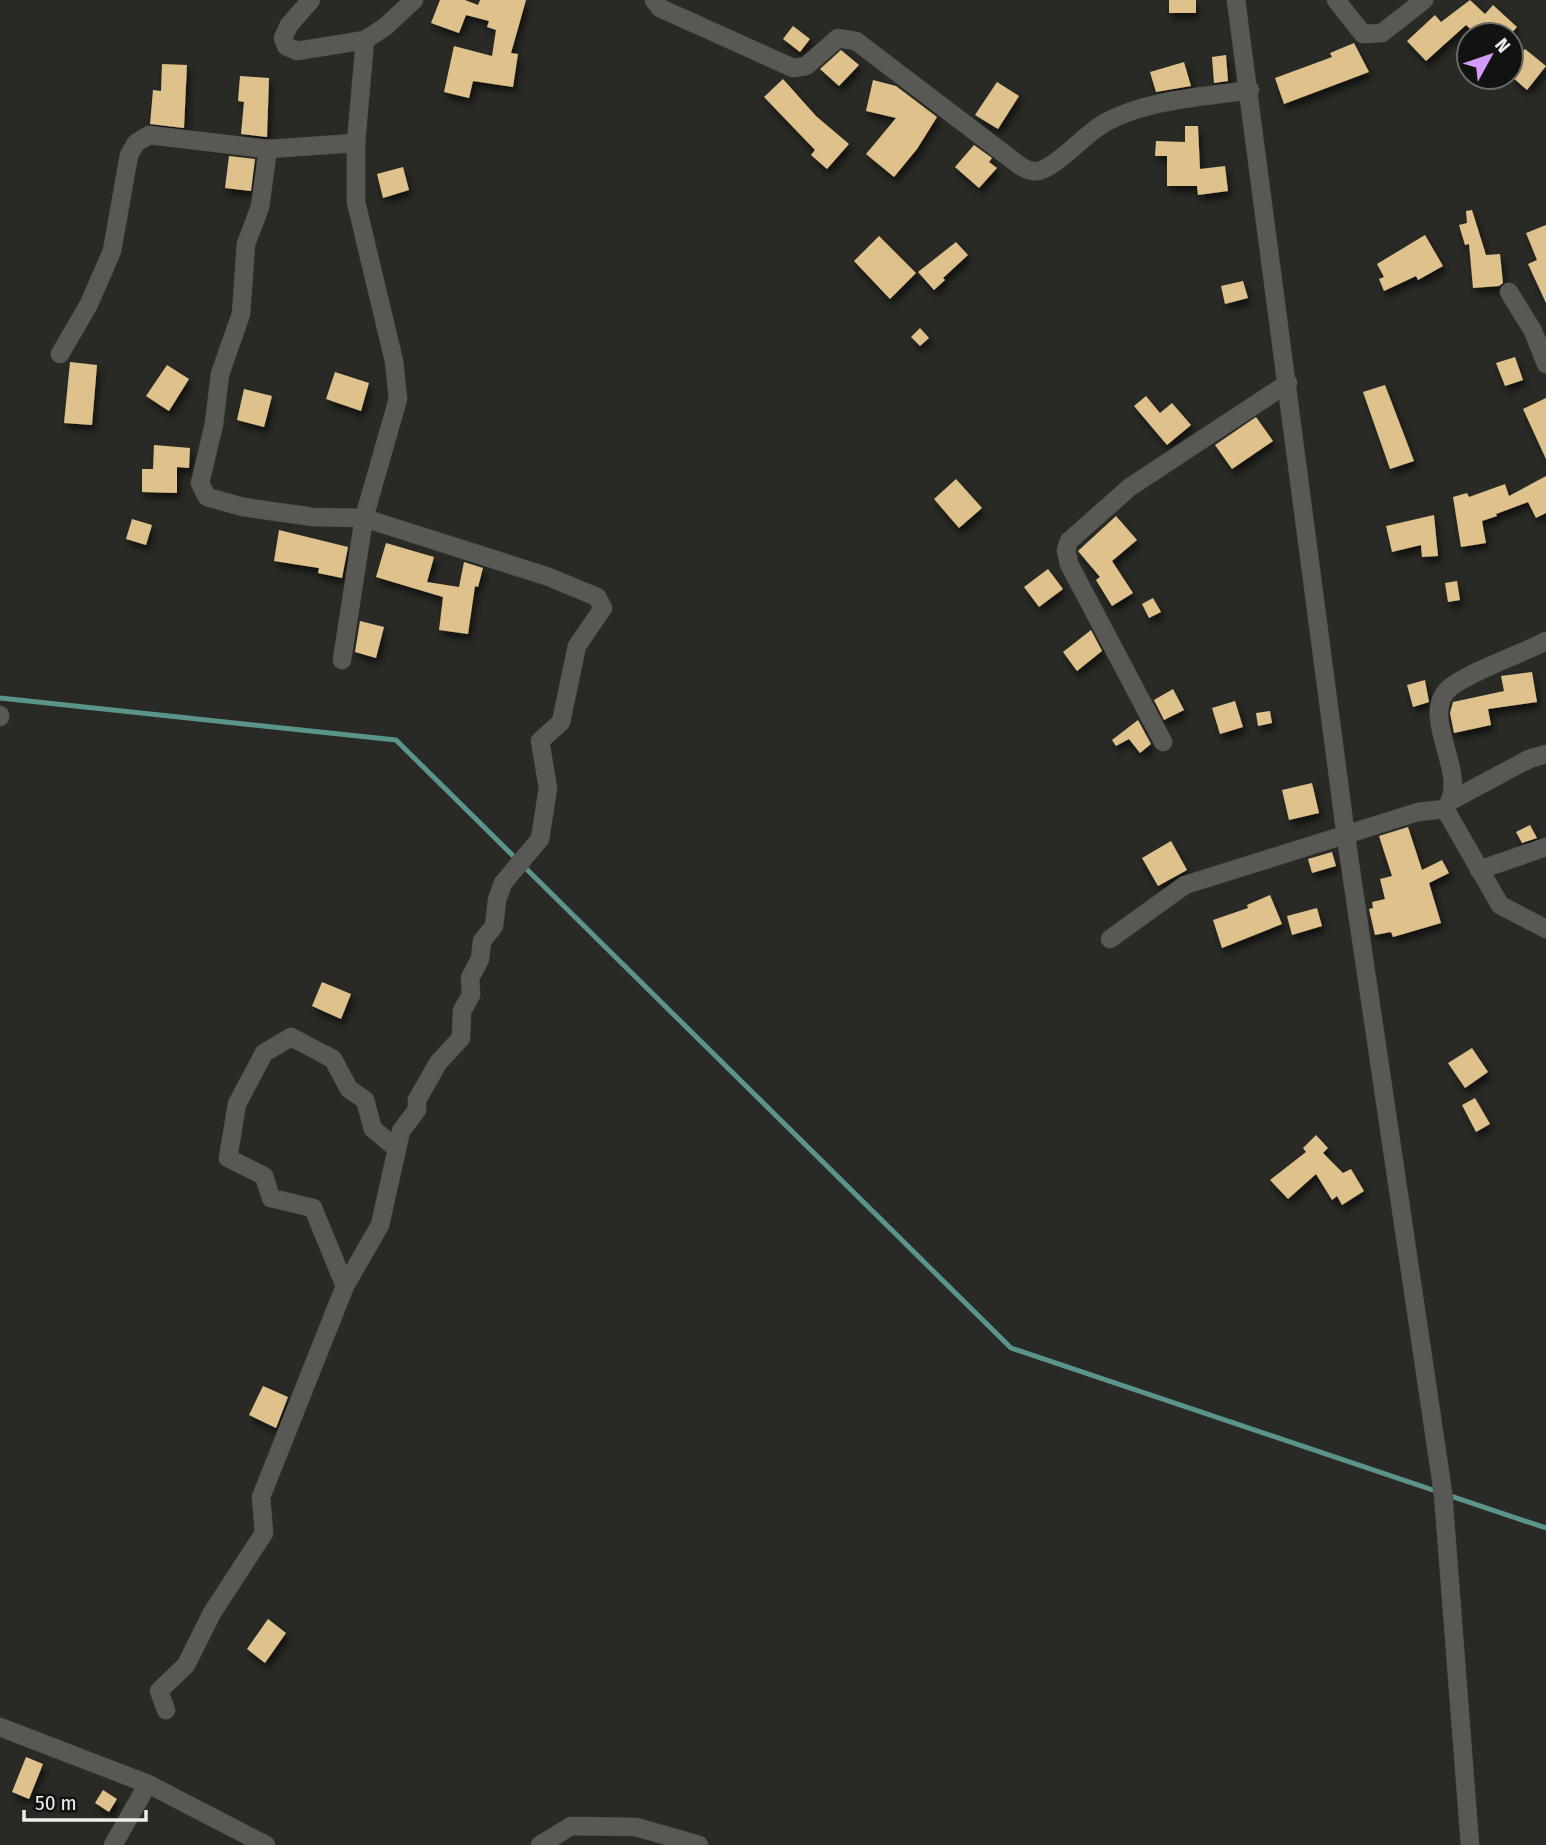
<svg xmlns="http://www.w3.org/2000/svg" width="1546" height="1845" font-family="'Fira Sans Condensed',sans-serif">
<defs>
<filter id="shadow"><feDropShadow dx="3" dy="5.5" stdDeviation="3.5" flood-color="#0009"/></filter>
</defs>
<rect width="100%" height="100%" fill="#292a25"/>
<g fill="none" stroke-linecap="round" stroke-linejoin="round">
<path stroke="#5b948a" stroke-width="5" d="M0 698 396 740 1011 1348 1546 1528"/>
</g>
<g fill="#dec18b" filter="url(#shadow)">
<path d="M440 0H465L478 5 480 0H526L511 53 518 54 513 87 473 81 469 98 444 92 454 46 492 56 496 30 487 27 489 21 466 15 459 33 431 23Z"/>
<rect x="1169" y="0" width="27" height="13"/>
<path d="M1470 0 1485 14 1493 5 1517 27 1510 35H1477L1466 25 1426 61 1407 41 1435 15 1441 22Z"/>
<path d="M793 26 810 39 800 52 783 39Z"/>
<path d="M1354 43 1369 72 1284 104 1275 78 1332 57 1330 53Z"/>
<path d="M1525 49 1546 66 1527 90 1511 76V65Z"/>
<path d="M841 50 859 65 839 86 820 69Z"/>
<path d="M1226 55 1228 81 1214 83 1212 57Z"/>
<path d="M1184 62 1191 86 1156 92 1150 72Z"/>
<path d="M162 64 187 65 184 128 150 124 153 90 161 91Z"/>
<path d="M240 76 269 78 267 137 241 134 244 102 238 101Z"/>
<path d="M783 79 816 116 849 144 827 169 811 155 815 150 764 97Z"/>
<path d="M873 80 896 86 937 117 917 149 894 177 866 154 896 118 866 111Z"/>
<path d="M997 82 1019 96 998 129 975 115Z"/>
<path d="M1185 126H1198L1200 169 1225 166 1228 191 1198 195 1197 186H1167V156H1155L1156 141 1185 142Z"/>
<path d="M974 145 992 158 989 162 997 168 979 188 955 167Z"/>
<path d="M229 156 255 159 251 191 225 188Z"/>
<path d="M403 167 409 190 383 198 377 174Z"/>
<path d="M1472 210 1486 255 1500 254 1503 283 1499 286 1473 288 1469 244 1465 245 1459 225 1467 223 1466 211Z"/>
<path d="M1546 225V303L1528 264 1537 260 1526 233Z"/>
<path d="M1425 235 1443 266 1418 280 1416 276 1384 291 1379 279 1384 277 1377 264Z"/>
<path d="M879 236 916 273 890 299 854 261Z"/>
<path d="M956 242 968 255 943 278 945 280 934 290 918 272Z"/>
<path d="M1243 281 1248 298 1225 304 1221 286Z"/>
<path d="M920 328 929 338 920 346 911 337Z"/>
<path d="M1515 357 1523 380 1505 386 1496 363Z"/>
<path d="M70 362 97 365 92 425 64 423Z"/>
<path d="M167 365 189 379 169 411 146 396Z"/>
<path d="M335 372 369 383 361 411 326 399Z"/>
<path d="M1385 385 1414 461 1390 469 1363 392Z"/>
<path d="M244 389 272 396 264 427 237 420Z"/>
<path d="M1146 396 1160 413 1172 403 1191 425 1167 445 1134 406Z"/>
<path d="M1546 398V459L1523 409Z"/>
<path d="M1256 417 1273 441 1232 469 1215 445Z"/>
<path d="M154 445 190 448 189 468 177 467V493L142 492V469H153Z"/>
<path d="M1546 476V513L1536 518 1528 502 1496 514 1497 516 1482 521 1486 543 1461 547 1453 497 1467 493 1469 497 1505 484 1509 496Z"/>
<path d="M956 479 982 508 959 528 934 499Z"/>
<path d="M1434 515 1438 556 1422 557 1421 545 1392 552 1386 526Z"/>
<path d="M1116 516 1137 540 1112 561 1133 593 1112 606 1096 580 1100 577 1078 551Z"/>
<path d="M132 519 152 525 146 545 126 539Z"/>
<path d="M279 530 348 547 342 578 318 573 319 568 274 561Z"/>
<path d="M386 543 434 557 427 582 459 587 464 562 483 568 478 587 475 586 468 634 439 630 443 597 376 577Z"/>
<path d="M1048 569 1063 589 1039 607 1024 587Z"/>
<path d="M1457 581 1460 600 1448 602 1445 583Z"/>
<path d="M1153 598 1161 612 1149 618 1142 604Z"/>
<path d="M360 621 384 627 376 658 355 652Z"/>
<path d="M1091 630 1102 651 1077 671 1063 652Z"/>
<path d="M1532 672 1537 702 1488 709 1491 725 1454 733 1450 713 1453 702 1504 691 1501 676Z"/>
<path d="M1425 680 1429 702 1413 707 1407 685Z"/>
<path d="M1173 689 1184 710 1164 720 1154 700Z"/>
<path d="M1235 701 1243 727 1220 734 1212 708Z"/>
<path d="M1270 711 1272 723 1258 726 1256 713Z"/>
<path d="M1138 720 1151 744 1140 753 1129 739 1116 746 1112 740Z"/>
<path d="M1312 783 1319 813 1289 820 1282 790Z"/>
<path d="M1530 825 1537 838 1522 843 1516 832Z"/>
<path d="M1408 827 1422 870 1442 860 1449 873 1429 883 1441 923 1393 937 1391 932 1375 935 1369 909 1373 908 1372 902 1385 899 1380 879 1392 876 1379 836Z"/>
<path d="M1171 841 1187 870 1158 886 1142 858Z"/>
<path d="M1332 852 1336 866 1312 873 1308 859Z"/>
<path d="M1270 895 1282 924 1222 948 1213 920 1248 908 1247 905Z"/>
<path d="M1317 908 1322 926 1292 935 1287 916Z"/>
<path d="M322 982 351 994 341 1019 312 1006Z"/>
<path d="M1472 1048 1488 1072 1465 1088 1448 1063Z"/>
<path d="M1475 1098 1490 1124 1476 1132 1462 1105Z"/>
<path d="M1316 1135 1328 1148 1323 1153 1343 1173 1351 1169 1364 1191 1342 1205 1337 1196 1332 1200 1316 1174 1288 1199 1270 1180 1306 1152 1303 1148Z"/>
<path d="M263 1386 288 1397 276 1428 249 1415Z"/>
<path d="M268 1619 286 1633 265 1663 247 1649Z"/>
<path d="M26 1757 43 1764 29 1799 12 1792Z"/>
<path d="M103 1790 117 1799 109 1812 95 1803Z"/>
</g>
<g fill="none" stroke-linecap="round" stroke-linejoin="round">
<g stroke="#474743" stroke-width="19">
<g id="minor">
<path d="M311 0 289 25 283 38 286 46 297 51 365 40 385 27 414 0"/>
<path d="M654 0 660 8 793 68 806 66 838 38 856 41 1019 165C1035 176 1043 171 1057 161 1074 149 1090 130 1108 121 1151 99 1203 97 1250 90"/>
<path d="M1236 0 1346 837 1443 1493 1470 1845"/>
<path d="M1336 0 1363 34 1382 33 1424 0"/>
<path d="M268 149 356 143"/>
<path d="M1509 292 1533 331 1546 364"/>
<path d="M60 354 89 304 112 251 129 155 136 143 149 135 268 149 260 207 246 244 241 314 220 374 214 424 200 483 207 497 243 507 313 517 364 518 398 399 394 361 356 202V143L365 40"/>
<path d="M0 715V717"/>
<path d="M1163 742 1069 564 1066 550 1069 541 1130 487 1288 383"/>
<path d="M1452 800 1529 759 1546 754"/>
<path d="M1445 809 1500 905 1546 929"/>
<path d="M1479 870 1546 847"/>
<path d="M1110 939 1185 885 1418 812 1445 809C1473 774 1414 714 1452 686 1476 669 1519 655 1546 641"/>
<path d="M345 1286 313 1208 271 1198 264 1176 228 1158 237 1104 264 1053 291 1037 333 1059 349 1089 365 1100 373 1129 396 1148"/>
<path d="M166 1710 159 1691 186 1665 212 1613 264 1533 261 1497 345 1286 380 1225 401 1131 417 1110V1100L438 1063 461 1038 462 1011 471 995 470 978 480 959 482 941 494 926 497 900 503 883 540 839 548 788 540 741 561 722 577 646 603 608 597 597 549 577 364 518 342 660"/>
<path d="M0 1727 148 1784 266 1845"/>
<path d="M113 1845 148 1784"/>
<path d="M540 1845 571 1826 636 1827 699 1845"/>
</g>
</g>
<use href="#minor" stroke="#585954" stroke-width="18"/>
</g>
<g transform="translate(1490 56) rotate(50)"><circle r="33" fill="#121210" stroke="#6a6a68" stroke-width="2"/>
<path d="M0-5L12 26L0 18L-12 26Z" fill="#d39cfc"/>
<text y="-10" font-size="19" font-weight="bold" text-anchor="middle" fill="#eeeeeb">N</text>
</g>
<path d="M24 1810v10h122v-10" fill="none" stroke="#eeeeeb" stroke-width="3.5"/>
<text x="35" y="1810" font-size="21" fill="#eeeeeb" stroke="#121210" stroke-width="5" paint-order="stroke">50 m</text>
</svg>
